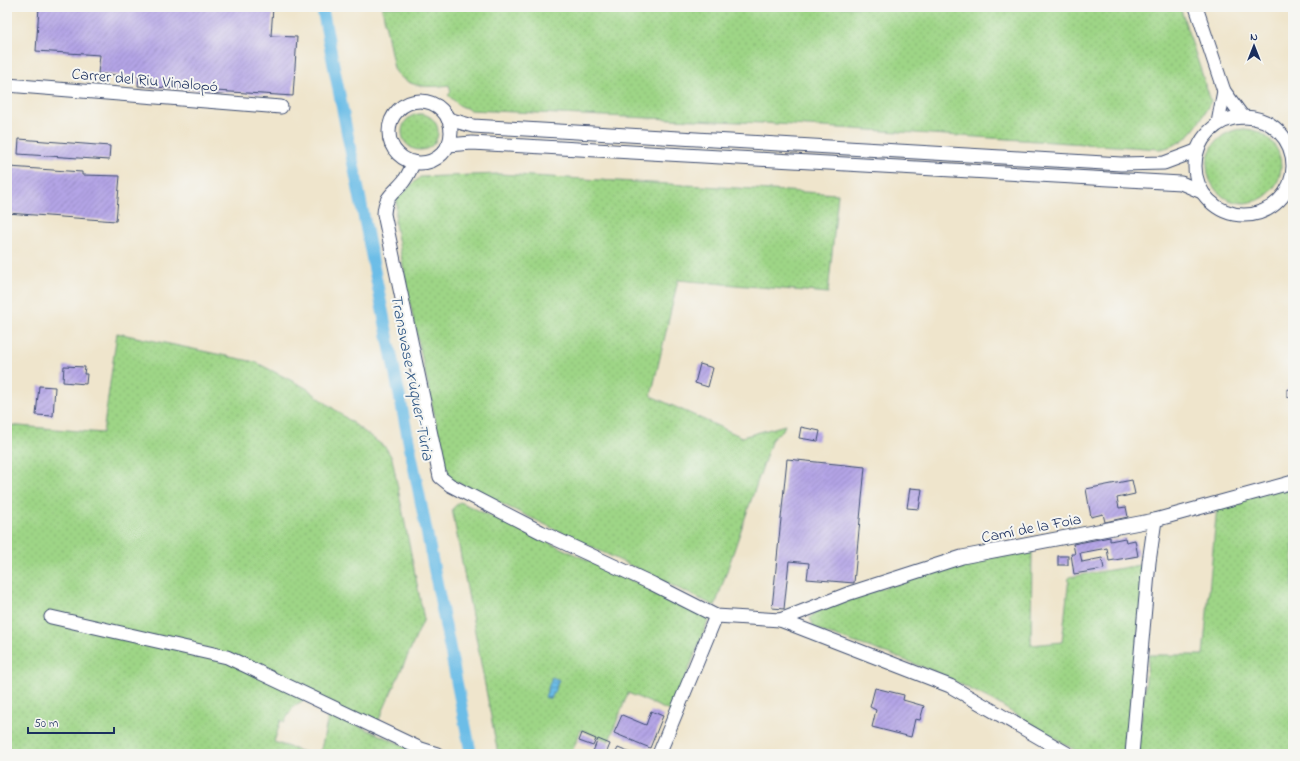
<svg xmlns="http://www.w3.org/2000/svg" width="1300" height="761" font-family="'Indie Flower',sans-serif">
<defs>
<pattern id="grass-dots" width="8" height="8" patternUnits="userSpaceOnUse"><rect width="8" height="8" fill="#9ed586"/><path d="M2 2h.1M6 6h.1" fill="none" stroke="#88b776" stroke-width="1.8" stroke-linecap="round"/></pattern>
<pattern id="water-rules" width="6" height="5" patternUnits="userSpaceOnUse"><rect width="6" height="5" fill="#6cbde7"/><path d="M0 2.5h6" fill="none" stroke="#589abe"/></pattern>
<pattern id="building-hatch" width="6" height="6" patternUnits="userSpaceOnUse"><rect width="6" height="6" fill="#b4a4e6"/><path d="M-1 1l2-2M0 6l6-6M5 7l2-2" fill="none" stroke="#9286be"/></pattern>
</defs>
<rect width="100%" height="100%" fill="#f6f6f2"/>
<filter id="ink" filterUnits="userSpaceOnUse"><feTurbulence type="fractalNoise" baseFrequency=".025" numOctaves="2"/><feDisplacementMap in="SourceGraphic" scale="8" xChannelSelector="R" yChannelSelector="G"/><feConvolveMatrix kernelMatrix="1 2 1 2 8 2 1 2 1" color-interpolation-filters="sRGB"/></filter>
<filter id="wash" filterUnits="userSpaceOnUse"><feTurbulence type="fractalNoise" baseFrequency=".012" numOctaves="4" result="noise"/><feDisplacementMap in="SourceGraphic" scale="16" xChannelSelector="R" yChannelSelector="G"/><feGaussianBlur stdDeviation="0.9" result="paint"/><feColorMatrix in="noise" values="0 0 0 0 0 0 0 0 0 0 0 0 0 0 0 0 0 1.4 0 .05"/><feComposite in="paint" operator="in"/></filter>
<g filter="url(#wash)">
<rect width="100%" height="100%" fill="#efe5cc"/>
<g fill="url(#grass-dots)" stroke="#5c8272">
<path d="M382 7H1180L1211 101C1198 125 1189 144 1160 149L762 123 470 110 459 105 448 95 451 92 449 85C428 88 406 88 394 69Z"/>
<circle cx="420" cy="132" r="18"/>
<circle cx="1244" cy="166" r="37"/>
<path d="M499 174 838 194 828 293 678 280 651 396 742 437 785 425 783 430 772 439 715 606 448 478 410 303 395 223 397 199 420 177Z"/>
<path d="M117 333 255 362 306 388 386 448 392 458 424 619 377 724 304 700 294 706 284 722 281 720 274 742 309 754H7V425L103 433Z"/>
<path d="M1293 485V754H1137L1149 655H1203L1217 506Z"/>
<path d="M460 502 710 616 672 712 628 693 609 741 581 730 571 754H498L452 509Z"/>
<path d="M1032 550 1031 645 1062 642 1069 577 1146 564 1126 754H1081L992 700 940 674 889 654 823 632 814 627 810 618 816 612 851 598 969 561Z"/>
<path d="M329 713 414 750 426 754H320Z"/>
</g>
<path fill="url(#water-rules)" stroke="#4476a2" d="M552 677 559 680 551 699 545 697Z"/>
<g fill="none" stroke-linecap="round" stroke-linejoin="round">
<path stroke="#6cbde7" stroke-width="12" d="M322 7 471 754"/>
</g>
<g id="blocks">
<g fill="url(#building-hatch)">
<path d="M39 7H273L271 36 297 37 293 96 138 86 139 76 98 74 100 55 36 51Z"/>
<path d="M19 139 110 146 109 160 18 154Z"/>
<path d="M9 167 82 172V175L120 176 116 221 7 213Z"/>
<path d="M700 364 713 368 708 387 695 383Z"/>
<path d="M64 366 85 367 84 374H87L86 384 63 382Z"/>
<path d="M39 386 55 387 53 416 36 415Z"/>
<path d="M1287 389 1293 390V398L1287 397Z"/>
<path d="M801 427 820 431 818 441 799 438Z"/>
<path d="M787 459 865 467 854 583 807 579 809 563 789 561 784 609 772 608Z"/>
<path d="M1132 480 1135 494 1117 498 1119 508 1126 507 1128 517 1105 522 1103 514 1091 517 1086 489Z"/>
<path d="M910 488 922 489 919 509 907 508Z"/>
<path d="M1110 537V541L1125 538 1126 542 1135 540 1138 556 1109 561 1107 548 1080 553 1082 562 1102 558 1104 569 1074 574 1071 554H1075L1073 544Z"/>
<rect x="1058" y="556" width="10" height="9"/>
<path d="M875 688 904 695 903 700 924 706 920 720 915 719 911 737 872 727 876 710 870 707Z"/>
<path d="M651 711 663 716 650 748 614 733 622 715 646 725Z"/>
<path d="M582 733 596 739 593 746 579 741Z"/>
<path d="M598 739 610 744 606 754H592Z"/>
<path d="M618 748 633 754H615Z"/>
</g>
</g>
</g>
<g filter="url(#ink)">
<use href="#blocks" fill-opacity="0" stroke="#3b4a6e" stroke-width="1"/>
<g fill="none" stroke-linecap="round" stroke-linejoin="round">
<g stroke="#3b4a6e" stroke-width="15">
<g id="minor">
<path d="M1196 7 1224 91 1243 117"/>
<path d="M7 85 281 107"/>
<circle cx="420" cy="132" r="31"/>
<circle cx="1244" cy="166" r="49"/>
<path d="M448 119 473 126 1121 164 1164 163 1196 151"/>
<path d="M1218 123 1224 91"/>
<path d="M448 145 472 143 1181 183 1202 192"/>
<path d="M414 162C411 168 408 176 403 182 393 194 385 196 384 214L440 477 450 485 541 532 653 584 716 616 780 620 950 686 1068 754"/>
<path d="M51 617 227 657 421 749 437 754"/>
<path d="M780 620 850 593 962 557 1155 520 1293 482"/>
<path d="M659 754 716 616"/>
<path d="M1132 754 1149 562 1155 520"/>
</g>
</g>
<use href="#minor" stroke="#fff" stroke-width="13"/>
</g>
</g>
<g text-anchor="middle" stroke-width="4" stroke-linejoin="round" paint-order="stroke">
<g font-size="16" fill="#1b2f5e" stroke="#f6f6f2">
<text transform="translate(145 79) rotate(5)" y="6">Carrer del Riu Vinalopó</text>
<text transform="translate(1031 527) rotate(-11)" y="6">Camí de la Foia</text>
</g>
<g font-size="17" font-style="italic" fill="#335a87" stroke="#f6f6f2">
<text transform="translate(413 377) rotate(79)" y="6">Transvase Xùquer-Tùria</text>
</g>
</g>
<rect width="1300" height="761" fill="none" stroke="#f6f6f2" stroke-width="24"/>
<g transform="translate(1254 46)" stroke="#f6f6f2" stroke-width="3" paint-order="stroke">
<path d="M0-3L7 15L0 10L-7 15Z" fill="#1b2f5e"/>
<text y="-6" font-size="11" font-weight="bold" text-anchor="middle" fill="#1b2f5e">N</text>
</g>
<path d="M28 727v6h86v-6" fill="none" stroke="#1b2f5e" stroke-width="2"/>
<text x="34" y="727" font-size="12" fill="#1b2f5e" stroke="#f6f6f2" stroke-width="3" paint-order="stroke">50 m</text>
</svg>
